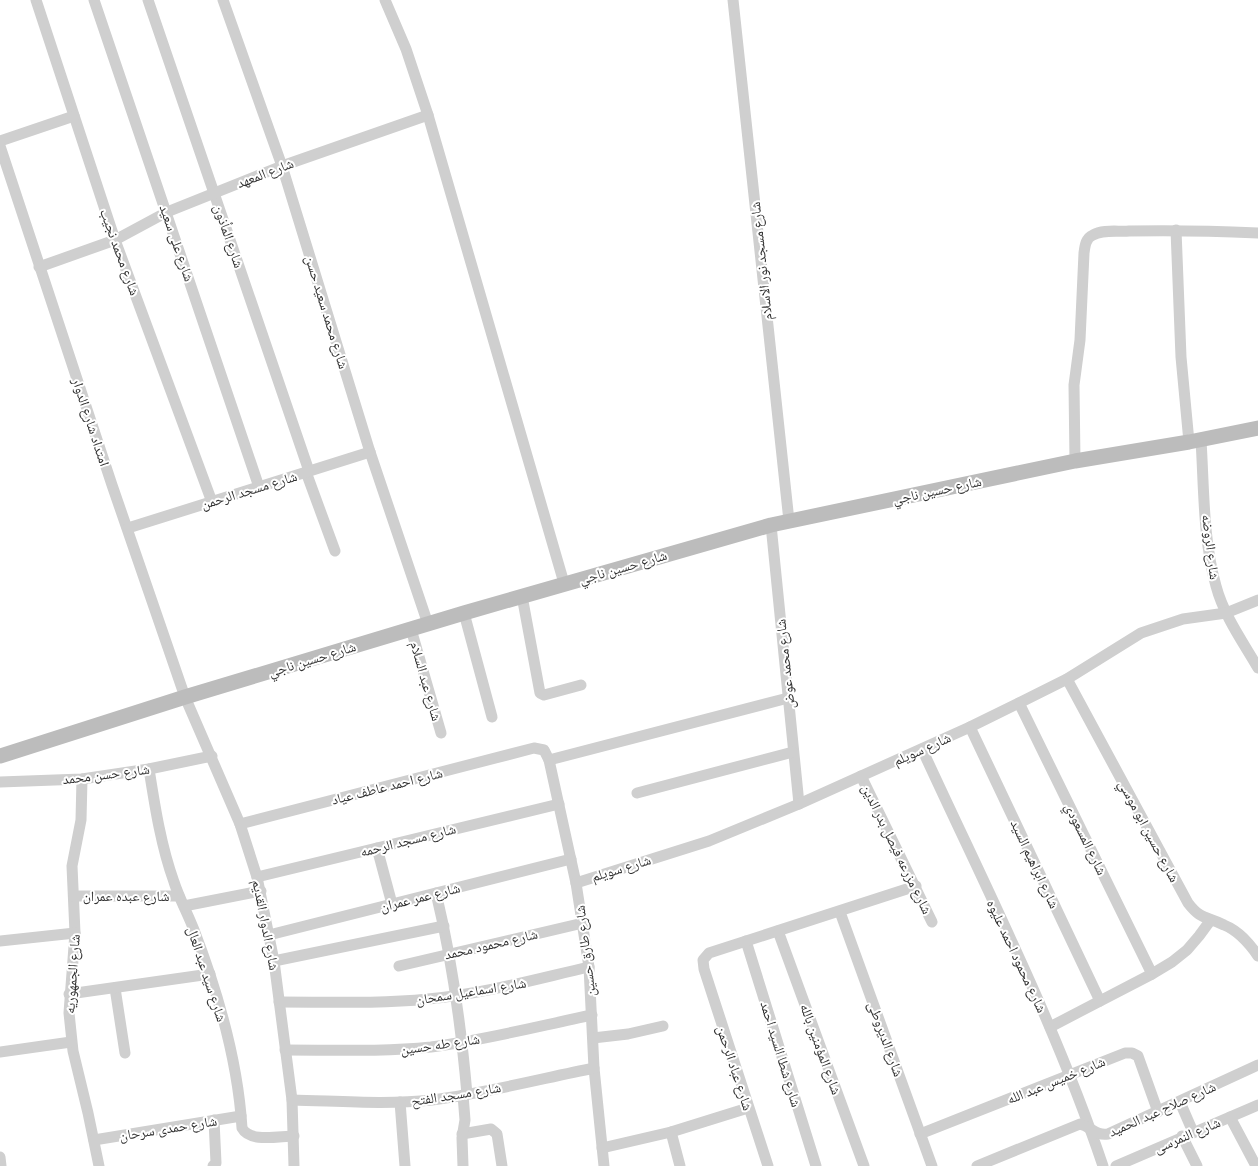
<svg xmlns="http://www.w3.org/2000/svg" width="1258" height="1166" font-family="Overpass,'Noto Naskh Arabic',sans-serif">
<rect width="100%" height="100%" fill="#fff"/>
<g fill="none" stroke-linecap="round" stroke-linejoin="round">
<g stroke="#cfcfcf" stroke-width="11">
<path d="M36 0 115 240 212 502"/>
<path d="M94 0 259 487"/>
<path d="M148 0 309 471"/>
<path d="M223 0 282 166 370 452 428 624"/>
<path d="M385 0 406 49 428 115 564 583"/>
<path d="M733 0 789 521"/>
<path d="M0 141 74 116"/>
<path d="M0 146 112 485 185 697 240 824 257 877 274 961 292 1100 294 1166"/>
<path d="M1176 230 1181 357 1189 442"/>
<path d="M39 267 115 240 167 212 282 166 428 115"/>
<path d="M1201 440C1204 488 1203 540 1216 586 1224 616 1243 642 1258 668"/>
<path d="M1075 461 1074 385 1080 340 1084 253C1085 245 1086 238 1093 235 1103 229 1119 232 1129 231 1173 230 1215 231 1258 233"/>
<path d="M306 472 335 551"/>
<path d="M771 525 799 804"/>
<path d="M128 528 370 452"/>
<path d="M522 596 540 693 544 695 581 685"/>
<path d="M464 613 492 717"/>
<path d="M411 629 441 733"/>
<path d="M1067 679 1188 903C1201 920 1206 916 1224 925 1239 931 1249 943 1258 956"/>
<path d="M1019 703 1152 974"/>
<path d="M970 727 1100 1001"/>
<path d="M922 749C985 886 1055 1023 1103 1166"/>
<path d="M549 760 788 698"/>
<path d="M149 769C155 807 161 846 174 882 179 898 188 914 194 930 217 990 238 1063 242 1128 250 1143 279 1136 294 1136"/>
<path d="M861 776 932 922"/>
<path d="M82 779 81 820 72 866 75 933 69 1013 73 1051 88 1113 99 1166"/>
<path d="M0 782 82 779 149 769 212 756"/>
<path d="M637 793 793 752"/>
<path d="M240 824 534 748 544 750 549 760 576 883 589 967 594 1068 604 1166"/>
<path d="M377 848 392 904"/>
<path d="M257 877 559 804"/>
<path d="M576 883 709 841 799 804 970 727 1019 703 1067 679 1141 633 1183 619 1226 613 1258 600"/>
<path d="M436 893C452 959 461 1026 467 1094"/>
<path d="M74 896H179"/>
<path d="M184 906 261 891"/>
<path d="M840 912 932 1166"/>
<path d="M778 931 864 1166"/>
<path d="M269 935 571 859"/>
<path d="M0 941 75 933"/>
<path d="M746 941 816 1166"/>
<path d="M274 961 444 926"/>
<path d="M399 966 583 923"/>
<path d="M115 988 125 1053"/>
<path d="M69 994 210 974"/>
<path d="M279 1002C329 1002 379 1004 428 999 483 994 536 979 589 967"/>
<path d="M1050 1027 1152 974 1172 962 1187 950 1199 936 1210 921"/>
<path d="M593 1038 628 1034 663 1026"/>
<path d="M285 1050C334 1050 383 1052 431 1047 485 1040 539 1026 592 1015"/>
<path d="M0 1052 71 1042"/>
<path d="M292 1100C338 1101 386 1105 432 1100 486 1093 540 1079 594 1068"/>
<path d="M400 1102 405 1166"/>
<path d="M1180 1102 1193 1132"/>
<path d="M1230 1117 1256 1166"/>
<path d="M671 1132 680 1166"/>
<path d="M462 1134 491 1129 497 1134 502 1166"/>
<path d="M920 1134 1125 1053H1132L1138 1056 1158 1112"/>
<path d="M1182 1136 1197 1166"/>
<path d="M94 1140 241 1116"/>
<path d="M602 1148 671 1132 748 1108"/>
<path d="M0 1157 1 1166"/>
<path d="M213 1166 216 1163 214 1120"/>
<path d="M463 1166 462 1138 465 1120 463 1095"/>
<path d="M768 1166 704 969 703 960 709 953 916 886"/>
<path d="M977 1166 1080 1124C1091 1127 1096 1136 1108 1134L1258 1065"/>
<path d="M1116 1166 1258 1105"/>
</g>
<path stroke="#bcbcbc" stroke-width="15" d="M0 756 185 697 464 613 771 525 1075 461 1189 442 1258 428"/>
</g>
<g text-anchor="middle" stroke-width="4" stroke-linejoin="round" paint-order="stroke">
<g font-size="14" fill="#323232" stroke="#fff">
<text transform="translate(265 173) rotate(-21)" y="5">شارع المعهد</text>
<text transform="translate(229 236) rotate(71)" y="5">شارع المأذون</text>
<text transform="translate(177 243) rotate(71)" y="5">شارع على سعيد</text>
<text transform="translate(120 252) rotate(70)" y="5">شارع محمد نجيب</text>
<text transform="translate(761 261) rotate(-96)" y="5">شارع مسجد نور الاسلام</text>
<text transform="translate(327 312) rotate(73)" y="5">شارع محمد سعيد حسن</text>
<text transform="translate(91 422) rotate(72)" y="5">امتداد شارع الدوار</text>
<text transform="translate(249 490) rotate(-17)" y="5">شارع مسجد الرحمن</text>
<text transform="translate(937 490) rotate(-12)" y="5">شارع حسين ناجي</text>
<text transform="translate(1211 547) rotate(83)" y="5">شارع الروضه</text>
<text transform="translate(623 567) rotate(-16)" y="5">شارع حسين ناجي</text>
<text transform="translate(312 659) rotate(-17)" y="5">شارع حسين ناجي</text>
<text transform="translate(785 664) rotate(-96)" y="5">شارع محمد عوض</text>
<text transform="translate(426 681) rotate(74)" y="5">شارع عبد السلام</text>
<text transform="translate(922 749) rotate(-24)" y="5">شارع سويلم</text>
<text transform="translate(106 774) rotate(-7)" y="5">شارع حسن محمد</text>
<text transform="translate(387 786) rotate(-14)" y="5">شارع احمد عاطف عياد</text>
<text transform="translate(1149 831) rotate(62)" y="5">شارع حسين ابو موسي</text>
<text transform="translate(1086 839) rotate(64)" y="5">شارع المسعودي</text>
<text transform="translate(408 840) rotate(-14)" y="5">شارع مسجد الرحمه</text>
<text transform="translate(897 849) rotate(64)" y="5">شارع مزرعه فيصل بدر الدين</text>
<text transform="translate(1035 864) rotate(65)" y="5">شارع ابراهيم السيد</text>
<text transform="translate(621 868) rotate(-17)" y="5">شارع سويلم</text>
<text x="126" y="901">شارع عبده عمران</text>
<text transform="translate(420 897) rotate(-14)" y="5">شارع عمر عمران</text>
<text transform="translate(266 925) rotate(79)" y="5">شارع الدوار القديم</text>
<text transform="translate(491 944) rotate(-13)" y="5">شارع محمود محمد</text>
<text transform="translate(585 951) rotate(-97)" y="5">شارع طارق حسين</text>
<text transform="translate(1017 956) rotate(65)" y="5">شارع محمود احمد عليوه</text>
<text transform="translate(72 974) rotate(-86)" y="5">شارع الجمهوريه</text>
<text transform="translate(207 974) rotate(72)" y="5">شارع سيد عبد العال</text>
<text transform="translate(471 991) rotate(-9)" y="5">شارع اسماعيل سمحان</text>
<text transform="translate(886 1039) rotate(70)" y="5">شارع الديروطى</text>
<text transform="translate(440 1044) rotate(-8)" y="5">شارع طه حسين</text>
<text transform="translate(821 1049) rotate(70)" y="5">شارع المؤمنين بالله</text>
<text transform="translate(781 1054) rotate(73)" y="5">شارع شطا السيد احمد</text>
<text transform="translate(735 1068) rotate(72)" y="5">شارع عباد الرحمن</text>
<text transform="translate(1056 1080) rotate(-22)" y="5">شارع خميس عبد الله</text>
<text transform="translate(456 1094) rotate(-9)" y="5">شارع مسجد الفتح</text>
<text transform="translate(1162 1109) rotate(-24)" y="5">شارع صلاح عبد الحميد</text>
<text transform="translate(168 1128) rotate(-9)" y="5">شارع حمدى سرحان</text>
<text transform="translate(1187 1135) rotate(-23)" y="5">شارع النمرسى</text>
</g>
</g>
</svg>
